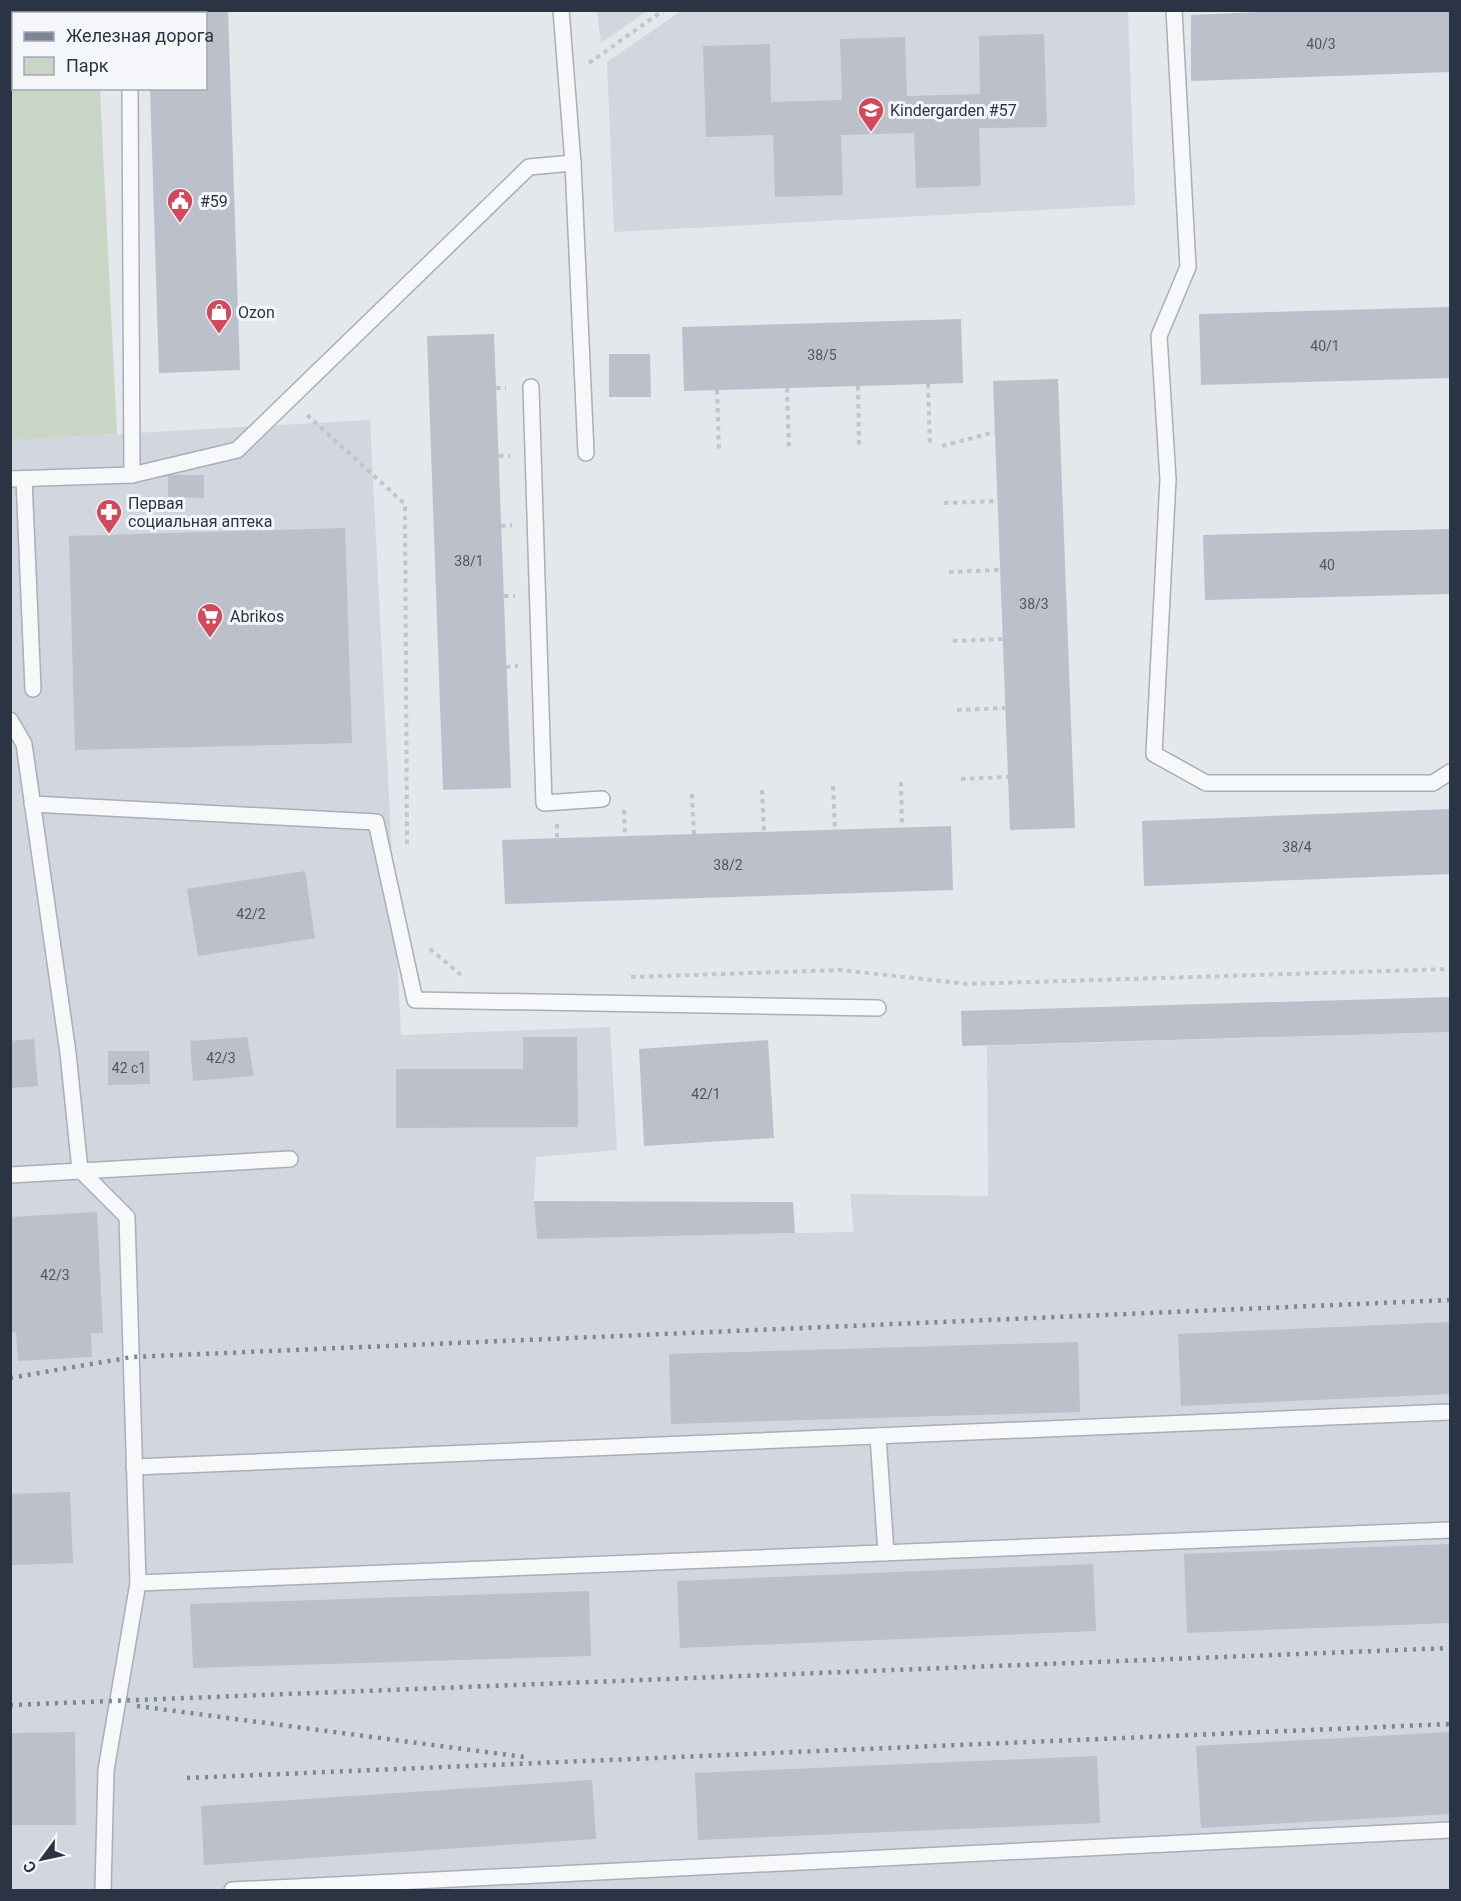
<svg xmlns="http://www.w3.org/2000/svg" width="1461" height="1901" font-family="Roboto,sans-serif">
<rect width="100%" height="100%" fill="#e4e7ec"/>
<g fill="#d2d6de">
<path d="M597 10H647V11L601 43Z"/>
<path d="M681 11H1128L1135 205 614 232 607 62Z"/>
<path d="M370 420 401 1035 610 1027 617 1150 536 1157 534 1201 537 1238 854 1232 850 1194 988 1196 987 1046 1450 1032V1890H11V440Z"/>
</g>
<path fill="#c9d6c5" d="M11 10 96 11V14H14V88L100 89 117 434 11 440Z"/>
<g fill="#bbc0ca">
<path d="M147 10H228L240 370 159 373 150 88H206V14H148Z"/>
<path d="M1304 10H1450V72L1191 81V15Z"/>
<path d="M1044 34 1047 127 979 128 981 186 916 188 914 133 841 135 843 195 775 197 773 135 706 137 703 46 770 44 771 102 842 100 840 39 905 37 907 96 980 94 979 36Z"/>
<path d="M1450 307V378L1201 385 1199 314Z"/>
<path d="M961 319 963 383 684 391 682 327Z"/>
<path d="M494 334 511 788 443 790 427 336Z"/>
<path d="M609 354H650L651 397H609Z"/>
<path d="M1058 379 1075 828 1010 830 993 381Z"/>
<path d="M168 475H204V498L168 497Z"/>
<path d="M345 528 352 743 75 750 69 536Z"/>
<path d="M1450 529V594L1205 600 1203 535Z"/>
<path d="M1450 809V874L1144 886 1142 821Z"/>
<path d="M951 826 953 890 505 904 502 840Z"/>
<path d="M305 871 315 938 198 956 187 889Z"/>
<path d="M1450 997V1032L962 1046 961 1011Z"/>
<path d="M247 1037 254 1076 193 1081 190 1041Z"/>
<path d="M523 1037H577L578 1127 396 1128V1069H523Z"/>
<path d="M34 1039 38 1086 10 1088V1041Z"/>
<path d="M768 1040 774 1138 644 1146 639 1049Z"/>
<path d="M108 1051H149L150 1084 108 1085Z"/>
<path d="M534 1201 793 1202 795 1233 538 1239 537 1238Z"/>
<path d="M97 1212 103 1333H91L92 1357 18 1361 16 1332 10 1333V1217Z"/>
<path d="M1450 1322V1394L1181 1406 1178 1334Z"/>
<path d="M1078 1342 1080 1412 671 1424 669 1354Z"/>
<path d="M70 1492 73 1563 10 1565V1494Z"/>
<path d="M1450 1544V1623L1187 1633 1184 1554Z"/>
<path d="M1093 1564 1096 1631 680 1648 677 1581Z"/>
<path d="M589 1591 591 1656 193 1668 190 1604Z"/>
<path d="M75 1732 76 1825H10V1733Z"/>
<path d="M1450 1732V1814L1201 1828 1196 1746Z"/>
<path d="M1097 1756 1100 1823 698 1840 695 1773Z"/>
<path d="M592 1780 596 1839 204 1865 201 1806Z"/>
</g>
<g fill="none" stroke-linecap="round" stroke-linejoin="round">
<g stroke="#a9aeb7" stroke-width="18">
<g id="lane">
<path d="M129 10V14"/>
<path d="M561 10 573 163"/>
<path d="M1174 10 1188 267 1159 336 1168 479 1154 754 1206 783H1433L1450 772"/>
<path d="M130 88 132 475"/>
<path d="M531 387 544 803 602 799"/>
<path d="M10 479 132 475 237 450 529 167 573 163 586 453"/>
<path d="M24 479 33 689"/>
<path d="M10 720 24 744 68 1053 80 1170 127 1217 138 1583"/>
<path d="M32 804 376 822 415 1000 878 1008"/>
<path d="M10 1175 290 1159"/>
<path d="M878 1436 886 1553"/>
<path d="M134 1467 1450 1412"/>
<path d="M103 1890 106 1770 138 1583 1450 1530"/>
<path d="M232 1890 1450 1830"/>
</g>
</g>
<g stroke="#c2c5cb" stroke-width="4" stroke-dasharray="4.5 4.5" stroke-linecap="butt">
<path d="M589 63 664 10"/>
<path d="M928 384 930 446"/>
<path d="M858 386 859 448"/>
<path d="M496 388H506"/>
<path d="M787 388 789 449"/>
<path d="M717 390 719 450"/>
<path d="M307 415 405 504 407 844"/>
<path d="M942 446 995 432"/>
<path d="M499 456H510"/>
<path d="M944 503 998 501"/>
<path d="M501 526 512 525"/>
<path d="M949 572 1000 570"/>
<path d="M504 596H515"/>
<path d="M953 641 1003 639"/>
<path d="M506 667 518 666"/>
<path d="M957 710 1005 708"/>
<path d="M961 779 1008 777"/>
<path d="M901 782 902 827"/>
<path d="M833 786 835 829"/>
<path d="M762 790 764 832"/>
<path d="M692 794 694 834"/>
<path d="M624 810 625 836"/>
<path d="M557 824V839"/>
<path d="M430 949 461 975"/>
<path d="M631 977 841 970 967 984 1450 969"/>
</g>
<use href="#lane" stroke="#f7f8fa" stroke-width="15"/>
<g stroke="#7d8696" stroke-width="4.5" stroke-dasharray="3 6" stroke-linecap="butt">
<path d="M10 1378 132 1357 1450 1300"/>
<path d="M10 1705 1450 1648"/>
<path d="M137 1706 524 1757"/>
<path d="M187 1778 1450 1724"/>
</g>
</g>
<defs>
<g id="school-pin" transform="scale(1.35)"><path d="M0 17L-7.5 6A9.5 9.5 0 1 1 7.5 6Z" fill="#d1495b" stroke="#f4f6f9"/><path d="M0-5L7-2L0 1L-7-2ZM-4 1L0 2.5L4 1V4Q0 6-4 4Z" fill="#fff"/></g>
<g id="civic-pin" transform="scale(1.35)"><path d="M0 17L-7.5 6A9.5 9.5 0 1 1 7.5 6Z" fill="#d1495b" stroke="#f4f6f9"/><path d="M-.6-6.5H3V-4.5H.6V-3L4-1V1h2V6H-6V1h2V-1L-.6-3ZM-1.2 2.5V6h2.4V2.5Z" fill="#fff"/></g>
<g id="shop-pin" transform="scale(1.35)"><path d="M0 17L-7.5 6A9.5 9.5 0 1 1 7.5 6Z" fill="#d1495b" stroke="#f4f6f9"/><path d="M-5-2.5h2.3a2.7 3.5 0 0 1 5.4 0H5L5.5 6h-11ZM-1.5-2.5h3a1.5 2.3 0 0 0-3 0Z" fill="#fff"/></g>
<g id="pharmacy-pin" transform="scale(1.35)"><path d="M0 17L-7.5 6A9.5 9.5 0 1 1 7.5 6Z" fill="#d1495b" stroke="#f4f6f9"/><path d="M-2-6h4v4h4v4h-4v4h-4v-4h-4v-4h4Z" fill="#fff"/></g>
<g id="supermarket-pin" transform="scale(1.35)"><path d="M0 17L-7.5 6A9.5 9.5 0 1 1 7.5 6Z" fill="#d1495b" stroke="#f4f6f9"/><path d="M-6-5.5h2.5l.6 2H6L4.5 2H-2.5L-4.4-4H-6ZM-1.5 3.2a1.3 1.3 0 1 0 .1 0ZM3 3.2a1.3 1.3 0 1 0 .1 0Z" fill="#fff"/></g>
</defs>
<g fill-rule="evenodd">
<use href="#school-pin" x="871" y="110"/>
<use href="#civic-pin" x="180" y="201"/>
<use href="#shop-pin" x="219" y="312"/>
<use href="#pharmacy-pin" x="109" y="512"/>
<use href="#supermarket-pin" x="210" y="616"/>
</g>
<g text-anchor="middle" stroke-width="6" stroke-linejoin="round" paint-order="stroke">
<g font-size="14" fill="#4f5766">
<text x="1321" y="49">40/3</text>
<text x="1325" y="351">40/1</text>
<text x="822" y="360">38/5</text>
<text x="469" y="566">38/1</text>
<text x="1327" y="570">40</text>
<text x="1034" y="609">38/3</text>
<text x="1297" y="852">38/4</text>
<text x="728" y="870">38/2</text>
<text x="251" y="919">42/2</text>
<text x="221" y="1063">42/3</text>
<text x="129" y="1073">42 с1</text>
<text x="706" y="1099">42/1</text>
<text x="55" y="1280">42/3</text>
</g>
<g font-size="16" fill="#2b3445" stroke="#f4f6f9" text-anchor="start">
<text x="890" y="116">Kindergarden #57</text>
<text x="200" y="207">#59</text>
<text x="238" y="318">Ozon</text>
<text x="128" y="509">Первая<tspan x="128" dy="18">социальная аптека</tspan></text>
<text x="230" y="622">Abrikos</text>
</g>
</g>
<rect width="1461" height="1901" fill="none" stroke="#2b3445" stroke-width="24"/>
<rect x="12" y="12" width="195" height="78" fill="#f4f6f9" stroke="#a4a8b1" stroke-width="1.5"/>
<rect x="24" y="32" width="30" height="9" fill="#7d8696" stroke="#a4a8b1" stroke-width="1.5"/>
<text x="66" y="42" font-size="18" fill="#2b3445">Железная дорога</text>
<rect x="24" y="57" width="30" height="18" fill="#c9d6c5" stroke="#a4a8b1" stroke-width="1.5"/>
<text x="66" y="72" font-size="18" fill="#2b3445">Парк</text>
<g transform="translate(42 1859) rotate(237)" stroke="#f4f6f9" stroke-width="4.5" paint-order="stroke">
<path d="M0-4.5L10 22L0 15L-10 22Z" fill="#2b3445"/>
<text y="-9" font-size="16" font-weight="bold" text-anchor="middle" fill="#2b3445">С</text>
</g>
</svg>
